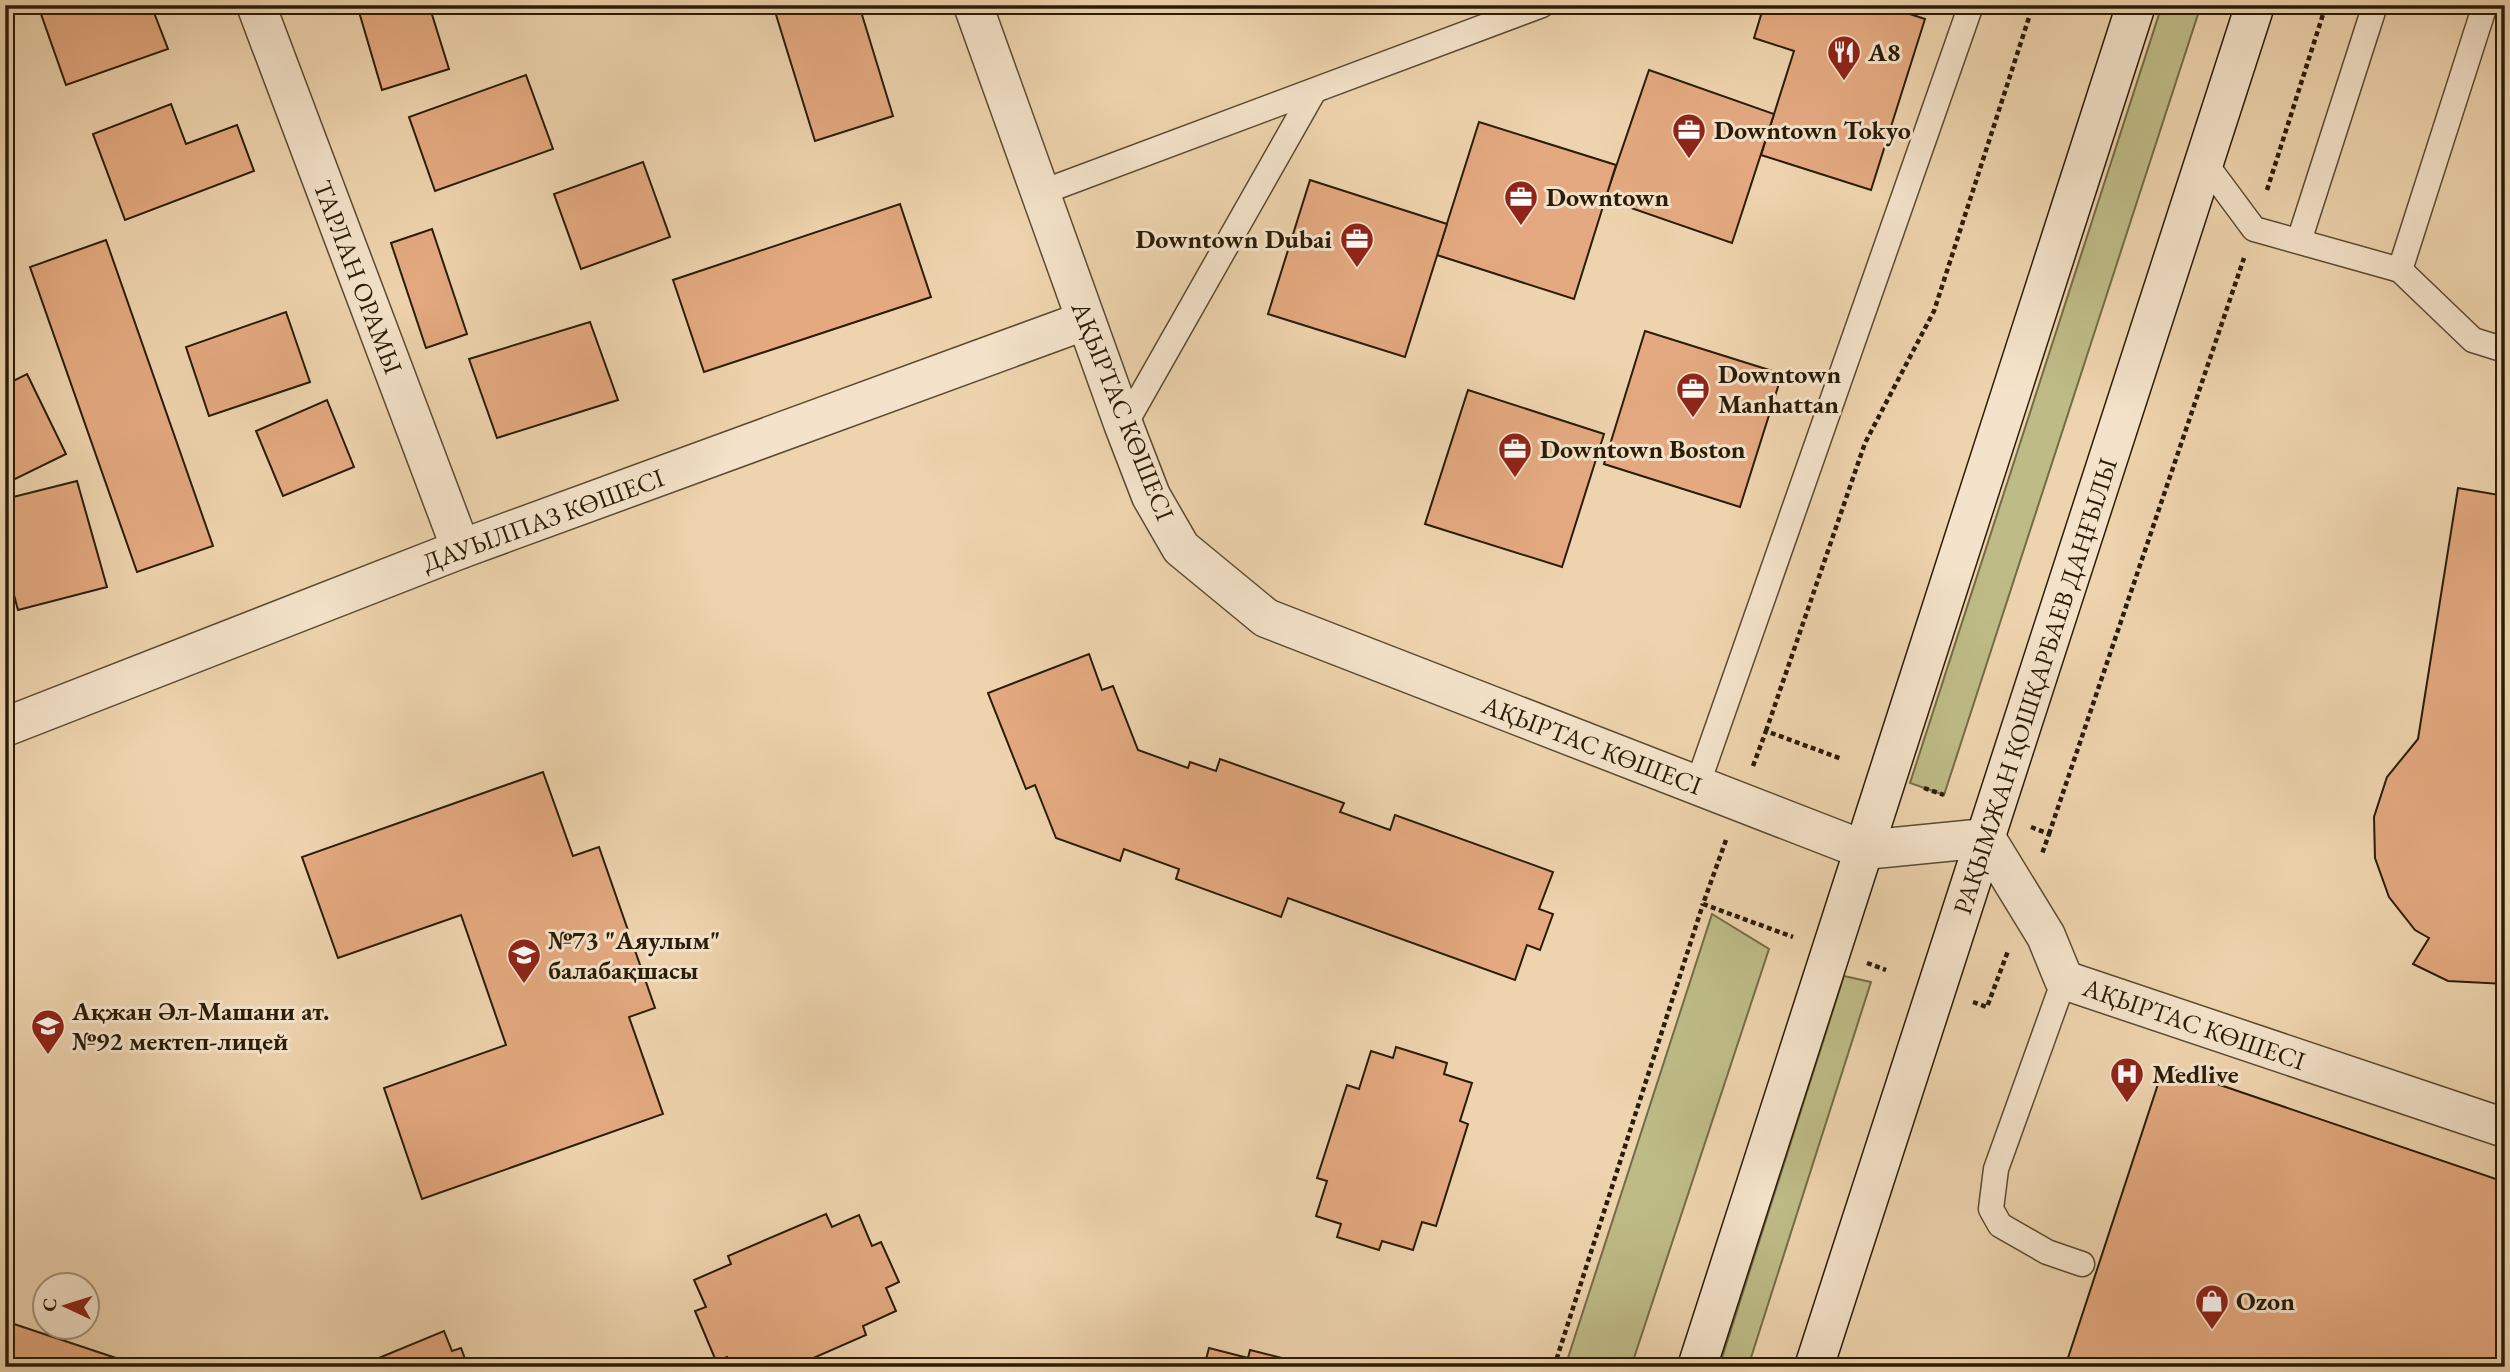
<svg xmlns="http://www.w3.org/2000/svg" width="2510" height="1372" font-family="'EB Garamond',serif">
<rect width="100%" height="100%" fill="#eed4ae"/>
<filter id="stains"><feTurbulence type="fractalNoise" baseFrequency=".00286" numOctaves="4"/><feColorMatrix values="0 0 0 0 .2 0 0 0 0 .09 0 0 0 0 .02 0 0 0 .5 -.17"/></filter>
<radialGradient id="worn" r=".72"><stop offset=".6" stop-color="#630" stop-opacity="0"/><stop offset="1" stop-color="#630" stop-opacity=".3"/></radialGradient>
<g fill="#bebb87" stroke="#746c47" stroke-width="2">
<path d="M2162 5H2201L1944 795 1910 783Z"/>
<path d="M1712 914 1769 949 1631 1367H1565Z"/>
<path d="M1844 976 1871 982 1748 1367H1719Z"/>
</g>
<g fill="#e4a980" stroke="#2a1c07" stroke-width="2">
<path d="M66 5H151L168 49 66 85 41 14Z"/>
<path d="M357 5H429L449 69 382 90Z"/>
<path d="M773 5H859L893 116 815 141Z"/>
<path d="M1764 5H1882L1925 19 1871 190 1761 155 1794 51 1754 38Z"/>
<path d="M1649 70 1774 114 1732 243 1605 199Z"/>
<path d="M526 75 553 149 435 191 409 117Z"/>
<path d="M171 104 186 144 237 125 254 171 125 220 93 134Z"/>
<path d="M1479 122 1616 165 1574 299 1437 255Z"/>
<path d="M643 162 670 237 581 269 554 194Z"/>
<path d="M1310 180 1447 224 1405 357 1268 314Z"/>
<path d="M900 204 931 297 704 372 673 280Z"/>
<path d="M432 229 467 334 426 348 391 243Z"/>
<path d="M106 240 213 546 137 572 30 267Z"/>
<path d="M286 312 310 382 209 416 186 347Z"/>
<path d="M590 322 618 400 497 438 469 359Z"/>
<path d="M1645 331 1782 374 1740 507 1604 464Z"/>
<path d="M27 374 66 454 5 484V385Z"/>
<path d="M1468 390 1604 434 1562 567 1425 524Z"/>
<path d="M327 400 354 467 283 496 256 431Z"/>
<path d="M77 481 107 587 18 610 5 562V499Z"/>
<path d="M2458 488 2505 496V984L2448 981 2413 964 2429 938 2415 930 2389 897 2375 858 2374 817 2387 777 2418 739Z"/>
<path d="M1089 654 1102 690 1113 686 1138 750 1188 768 1190 762 1216 771 1220 759 1344 803 1340 812 1390 830 1395 815 1553 872 1539 909 1553 914 1540 950 1527 945 1515 980 1288 898 1281 917 1176 879 1179 869 1124 849 1120 861 1056 838 1035 785 1026 789 988 693Z"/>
<path d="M543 772 573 856 599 847 655 1008 629 1017 663 1114 422 1199 384 1088 506 1045 461 915 338 958 302 857Z"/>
<path d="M1396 1047 1447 1063 1444 1074 1472 1083 1460 1121 1468 1124 1436 1226 1422 1222 1413 1250 1382 1241 1379 1250 1337 1237 1341 1224 1316 1216 1327 1181 1317 1178 1347 1085 1359 1089 1371 1051 1393 1058Z"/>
<path d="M2176 1070 2496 1179 2505 1197V1367H2065L2160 1078Z"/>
<path d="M826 1214 832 1227 859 1215 872 1246 881 1242 899 1282 886 1288 896 1311 863 1326 866 1335 793 1367H774L772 1362 761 1367H731L727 1357 716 1361 695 1311 706 1307 694 1280 731 1264 728 1256Z"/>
<path d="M5 1321 143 1367H5Z"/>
<path d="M444 1331 452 1351 461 1348 468 1367H357Z"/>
<path d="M1209 1348 1248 1358 1250 1350 1318 1367H1204Z"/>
</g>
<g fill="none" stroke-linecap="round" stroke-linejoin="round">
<g stroke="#5b4a31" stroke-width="27">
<g id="lane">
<path d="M2205 163 2254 229 2400 270 2485 5"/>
<path d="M1040 193 1542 5"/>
<path d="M2299 241 2375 5"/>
<path d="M2400 270 2473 340 2505 350"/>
<path d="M1124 426 1314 91"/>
<path d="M1697 786 1971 5"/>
<path d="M2064 980 1996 1169 1991 1209 2000 1225 2047 1252 2082 1264"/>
</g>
</g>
<g stroke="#5b4a31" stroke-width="41">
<g id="street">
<path d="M256 5 461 549"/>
<path d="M973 5 1124 426 1151 496 1181 548 1266 618 1864 850 1986 838 2046 936 2064 980 2505 1128"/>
<path d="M5 727 461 549 1084 321"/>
</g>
</g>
<g stroke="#2a1c07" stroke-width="41">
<g id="secondary">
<path d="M1697 1367 2136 5"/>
<path d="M1814 1367 2255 5"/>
</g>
</g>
<g stroke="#2a1c07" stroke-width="4.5" stroke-dasharray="5 3.5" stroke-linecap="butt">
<path d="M2267 190 2326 5"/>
<path d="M1766 731 1865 443 1934 311 2033 5"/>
<path d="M1753 766 1766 731 1842 759"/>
<path d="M1924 788 1944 795"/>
<path d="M2031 827 2049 834 2042 854"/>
<path d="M2049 834 2244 258"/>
<path d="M1726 840 1703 904 1793 937"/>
<path d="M1867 963 1886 970"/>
<path d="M1973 1002 1987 1007 2008 951"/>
<path d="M1554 1367 1703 904"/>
</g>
<use href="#lane" stroke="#f4e3ca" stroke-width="24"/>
<use href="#street" stroke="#f4e3ca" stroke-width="38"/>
<use href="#secondary" stroke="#f4e3ca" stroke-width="38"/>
</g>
<defs>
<g id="restaurant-pin" transform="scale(1.75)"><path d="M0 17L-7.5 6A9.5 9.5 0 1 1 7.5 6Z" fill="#8f2418" stroke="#f4e3ca"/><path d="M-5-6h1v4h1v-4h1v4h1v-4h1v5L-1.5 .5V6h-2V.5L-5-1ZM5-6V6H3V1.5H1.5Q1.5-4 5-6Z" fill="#fff"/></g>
<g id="office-pin" transform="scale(1.75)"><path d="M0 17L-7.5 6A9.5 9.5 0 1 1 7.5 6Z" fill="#8f2418" stroke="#f4e3ca"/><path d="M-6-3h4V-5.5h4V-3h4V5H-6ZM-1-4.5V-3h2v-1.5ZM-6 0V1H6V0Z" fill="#fff"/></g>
<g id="school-pin" transform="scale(1.75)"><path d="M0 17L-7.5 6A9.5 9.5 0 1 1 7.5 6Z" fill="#8f2418" stroke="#f4e3ca"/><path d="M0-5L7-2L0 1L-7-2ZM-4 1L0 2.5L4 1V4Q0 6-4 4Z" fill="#fff"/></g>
<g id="hospital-pin" transform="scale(1.75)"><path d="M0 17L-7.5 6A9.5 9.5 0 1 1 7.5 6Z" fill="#8f2418" stroke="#f4e3ca"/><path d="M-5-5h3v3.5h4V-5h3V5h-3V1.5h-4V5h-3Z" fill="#fff"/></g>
<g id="shop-pin" transform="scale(1.75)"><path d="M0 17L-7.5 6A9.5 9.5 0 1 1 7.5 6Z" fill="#8f2418" stroke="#f4e3ca"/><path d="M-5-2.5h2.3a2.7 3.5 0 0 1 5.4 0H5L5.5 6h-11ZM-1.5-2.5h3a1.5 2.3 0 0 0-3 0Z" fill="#fff"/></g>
</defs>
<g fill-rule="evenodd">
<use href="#restaurant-pin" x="1844" y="52"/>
<use href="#office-pin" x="1689" y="130"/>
<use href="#office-pin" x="1521" y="197"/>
<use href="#office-pin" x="1357" y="239"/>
<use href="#office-pin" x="1693" y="389"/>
<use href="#office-pin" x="1515" y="449"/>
<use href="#school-pin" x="524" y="955"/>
<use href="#school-pin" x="48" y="1026"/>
<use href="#hospital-pin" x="2127" y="1074"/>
<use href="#shop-pin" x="2212" y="1301"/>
</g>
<g text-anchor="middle" stroke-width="6" stroke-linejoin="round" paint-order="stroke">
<g font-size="26" font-weight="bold" fill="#2a1c07" stroke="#f4e3ca" text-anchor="start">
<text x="1868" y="61">А8</text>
<text x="1714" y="139">Downtown Tokyo</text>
<text x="1546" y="206">Downtown</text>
<text x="1332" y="248" text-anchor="end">Downtown Dubai</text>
<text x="1718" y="383">Downtown<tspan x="1718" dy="30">Manhattan</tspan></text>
<text x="1540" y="458">Downtown Boston</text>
<text x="548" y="949">№73 "Аяулым"<tspan x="548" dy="30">балабақшасы</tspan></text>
<text x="72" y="1020">Ақжан Әл-Машани ат.<tspan x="72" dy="30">№92 мектеп-лицей</tspan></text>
<text x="2152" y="1083">Medlive</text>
<text x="2236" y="1310">Ozon</text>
</g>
<g font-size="26" fill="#2a1c07" stroke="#f4e3ca">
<text transform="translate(358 277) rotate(69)" y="9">ТАРЛАН ОРАМЫ</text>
<text transform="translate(1123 411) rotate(68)" y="9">АҚЫРТАС КӨШЕСІ</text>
<text transform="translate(543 520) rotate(-20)" y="9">ДАУЫЛПАЗ КӨШЕСІ</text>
<text transform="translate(2035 686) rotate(-72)" y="9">РАҚЫМЖАН ҚОШҚАРБАЕВ ДАҢҒЫЛЫ</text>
<text transform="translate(1592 745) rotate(21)" y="9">АҚЫРТАС КӨШЕСІ</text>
<text transform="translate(2194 1024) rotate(19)" y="9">АҚЫРТАС КӨШЕСІ</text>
</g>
</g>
<rect width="2510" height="1372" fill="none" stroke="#eed4ae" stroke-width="28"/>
<rect x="7" y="7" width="2496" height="1358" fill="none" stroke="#2a1c07" stroke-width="3.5"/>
<rect x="14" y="14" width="2482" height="1344" fill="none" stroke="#2a1c07" stroke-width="2"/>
<g transform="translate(66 1306) rotate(274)"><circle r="33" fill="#f4e3ca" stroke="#a3937c" stroke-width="2"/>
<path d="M0-5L12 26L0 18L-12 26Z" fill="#8f2418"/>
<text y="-10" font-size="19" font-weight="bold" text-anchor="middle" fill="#2a1c07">С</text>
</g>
<rect width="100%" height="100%" filter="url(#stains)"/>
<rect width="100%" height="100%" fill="url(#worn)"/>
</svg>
